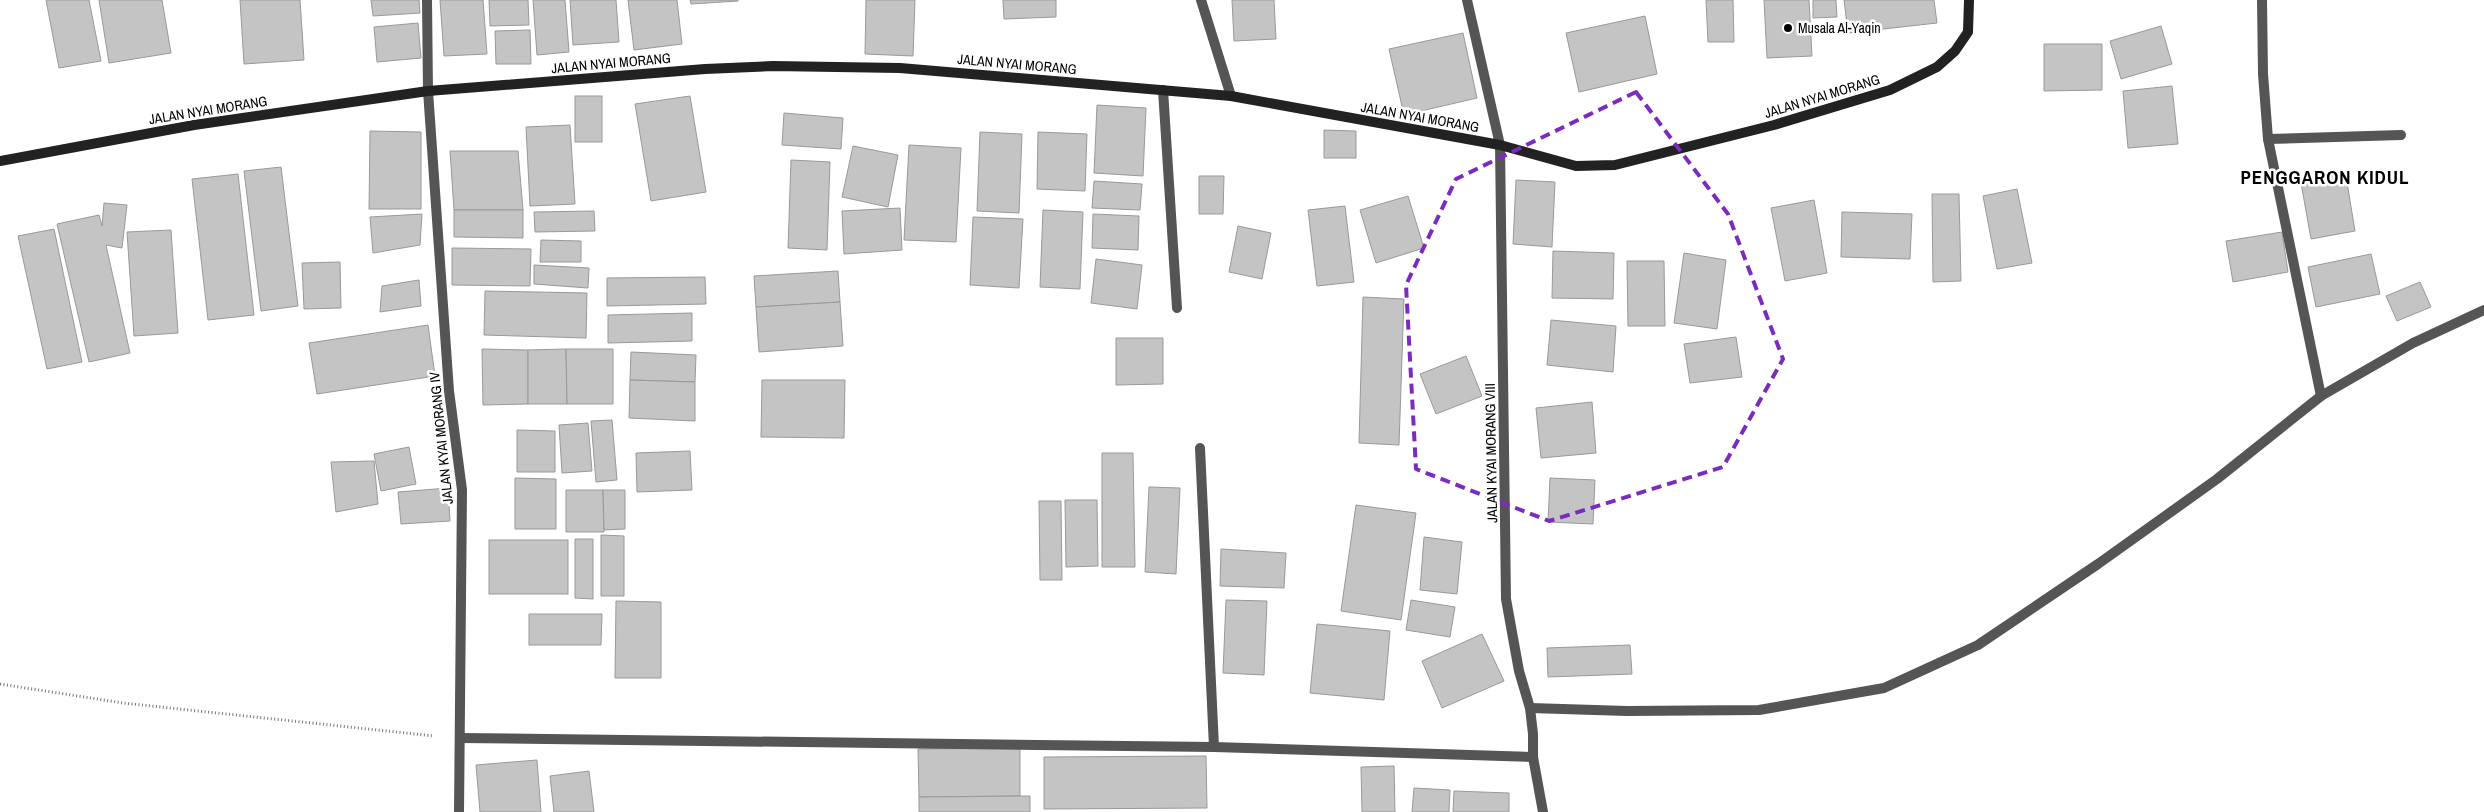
<svg xmlns="http://www.w3.org/2000/svg" width="2484" height="812" font-family="'Archivo Narrow',sans-serif">
<rect width="100%" height="100%" fill="#fff"/>
<g fill="#c4c4c4" stroke="#999">
<path d="M46 0H89L101 61 59 68Z"/>
<path d="M99 0H162L171 53 109 63Z"/>
<path d="M240 0H300L304 60 244 64Z"/>
<path d="M371 0H419L420 13 373 16Z"/>
<path d="M440 0H483L487 54 444 56Z"/>
<path d="M489 0H528L529 25 490 26Z"/>
<path d="M533 0H565L569 52 537 55Z"/>
<path d="M570 0H616L619 42 573 45Z"/>
<path d="M628 0H677L682 44 634 50Z"/>
<path d="M690 0H738V1L691 4Z"/>
<path d="M866 0H915L913 56 865 54Z"/>
<path d="M1003 0H1056V17L1004 19Z"/>
<path d="M1232 0H1274L1276 39 1234 41Z"/>
<path d="M1706 0H1733L1734 42H1708Z"/>
<path d="M1764 0H1809L1812 56 1767 58Z"/>
<path d="M1813 0H1836L1837 17 1813 18Z"/>
<path d="M1844 0H1934L1937 23 1848 33Z"/>
<path d="M1645 16 1657 74 1579 92 1566 33Z"/>
<path d="M418 23 421 58 377 62 374 27Z"/>
<path d="M2161 26 2172 64 2121 79 2110 41Z"/>
<path d="M530 30 531 64H496L495 31Z"/>
<path d="M1463 33 1477 98 1404 115 1389 49Z"/>
<path d="M2044 44H2102V90L2044 91Z"/>
<path d="M2172 86 2178 144 2128 148 2123 91Z"/>
<rect x="575" y="96" width="27" height="46"/>
<path d="M690 96 706 192 651 201 635 104Z"/>
<path d="M1097 105 1146 108 1143 176 1094 173Z"/>
<path d="M784 113 843 118 841 149 782 145Z"/>
<path d="M570 125 575 204 530 206 526 127Z"/>
<path d="M1324 130 1356 131V158H1324Z"/>
<path d="M370 131 421 132V209H369Z"/>
<path d="M980 132 1022 134 1019 213 977 211Z"/>
<path d="M1038 132 1087 134 1085 191 1037 189Z"/>
<path d="M909 145 961 148 956 242 904 240Z"/>
<path d="M853 146 898 155 888 207 842 197Z"/>
<path d="M450 151H518L523 210H454Z"/>
<path d="M791 160 830 162 827 250 788 248Z"/>
<path d="M281 167 298 306 261 311 244 171Z"/>
<path d="M2345 170 2355 231 2311 239 2300 177Z"/>
<path d="M238 174 254 315 208 320 192 179Z"/>
<path d="M1199 176H1224L1223 214H1199Z"/>
<path d="M1516 180 1555 182 1552 247 1513 244Z"/>
<path d="M1094 181 1142 184 1140 210 1092 208Z"/>
<path d="M2017 189 2032 263 1997 269 1983 196Z"/>
<path d="M1932 194H1959L1961 281 1933 282Z"/>
<path d="M1408 196 1424 248 1376 263 1360 210Z"/>
<path d="M1814 200 1827 273 1785 281 1771 208Z"/>
<path d="M104 203 127 205 122 248 106 245 130 353 89 362 57 224 99 215 102 226Z"/>
<path d="M1345 206 1354 282 1317 286 1308 210Z"/>
<path d="M900 208 902 250 844 254 842 211Z"/>
<path d="M454 210H523V238L454 237Z"/>
<path d="M1043 210 1083 212 1080 289 1040 287Z"/>
<path d="M594 211 595 231 535 232 534 212Z"/>
<path d="M1842 212 1912 214 1910 259 1841 257Z"/>
<path d="M422 214 420 245 373 253 370 217Z"/>
<path d="M1093 214 1139 216 1138 250 1092 248Z"/>
<path d="M973 217 1023 219 1019 288 970 285Z"/>
<path d="M1238 226 1271 233 1262 279 1229 272Z"/>
<path d="M54 229 82 362 47 369 18 236Z"/>
<path d="M171 230 178 333 134 336 127 232Z"/>
<path d="M2282 232 2288 272 2233 282 2226 241Z"/>
<path d="M541 240 581 241V262H540Z"/>
<path d="M452 248 531 249 530 286 452 285Z"/>
<path d="M1553 251 1614 253 1613 299 1552 298Z"/>
<path d="M1684 253 1726 260 1717 329 1674 323Z"/>
<path d="M2371 254 2380 294 2316 307 2308 267Z"/>
<path d="M1096 259 1142 265 1137 309 1091 303Z"/>
<path d="M1627 261H1664L1665 326H1628Z"/>
<path d="M340 262 341 308 304 309 302 263Z"/>
<path d="M534 265 589 268 588 288 534 284Z"/>
<path d="M838 271 840 302 756 307 754 276Z"/>
<path d="M705 277 706 304 607 306V278Z"/>
<path d="M419 280 421 306 380 312 382 286Z"/>
<path d="M2420 282 2431 307 2397 321 2386 296Z"/>
<path d="M485 291 587 293 586 338 484 335Z"/>
<path d="M1363 297 1404 299 1399 445 1359 443Z"/>
<path d="M840 302 843 346 759 352 756 307Z"/>
<path d="M692 313V341L608 343V315Z"/>
<path d="M1551 320 1616 326 1613 372 1547 365Z"/>
<path d="M428 325 435 376 317 394 309 343Z"/>
<path d="M1736 337 1742 377 1690 383 1684 344Z"/>
<path d="M1116 338H1163V384L1116 385Z"/>
<path d="M482 349 528 350V404L483 405Z"/>
<path d="M566 349 567 404H528V350Z"/>
<path d="M566 349H613V404H567Z"/>
<path d="M631 352 696 355 695 382 630 380Z"/>
<path d="M1466 356 1482 396 1436 414 1420 374Z"/>
<path d="M630 380 695 382V421L629 418Z"/>
<path d="M762 380H845L844 438 761 437Z"/>
<path d="M1592 402 1596 453 1541 458 1536 408Z"/>
<path d="M612 420 617 480 596 482 591 421Z"/>
<path d="M588 423 592 471 562 473 559 425Z"/>
<path d="M517 430 555 431V472H517Z"/>
<path d="M409 447 416 484 381 491 374 454Z"/>
<path d="M690 451 692 490 637 492 636 453Z"/>
<path d="M1102 453H1133L1135 567H1102Z"/>
<path d="M374 461 378 504 336 512 331 462Z"/>
<path d="M515 478 556 479V529H515Z"/>
<path d="M1550 478 1595 480 1593 524 1548 522Z"/>
<path d="M1149 487 1180 488 1176 574 1145 572Z"/>
<path d="M448 488 450 521 401 524 398 492Z"/>
<path d="M566 490H603L604 532H566Z"/>
<path d="M603 490H625V529L604 530Z"/>
<path d="M1065 500H1097L1098 566 1066 567Z"/>
<path d="M1039 501H1061L1062 580H1040Z"/>
<path d="M1356 505 1416 513 1401 620 1341 611Z"/>
<path d="M601 535 624 536V596H601Z"/>
<path d="M1424 537 1462 542 1457 594 1420 590Z"/>
<path d="M575 539H593V599L575 598Z"/>
<rect x="489" y="540" width="79" height="54"/>
<path d="M1221 549 1286 553 1284 588 1220 586Z"/>
<path d="M1226 600 1267 601 1264 675 1223 673Z"/>
<path d="M1411 600 1455 607 1450 637 1406 630Z"/>
<path d="M616 601 661 602V678H615Z"/>
<path d="M529 614H602L601 645H529Z"/>
<path d="M1317 624 1390 631 1384 700 1310 693Z"/>
<path d="M1482 634 1504 681 1442 708 1422 661Z"/>
<path d="M1630 645 1632 674 1548 677 1547 648Z"/>
<path d="M1020 748V796L919 797 918 749Z"/>
<path d="M1206 756 1207 808 1044 809V757Z"/>
<path d="M537 760 541 812H480L476 765Z"/>
<path d="M1394 766 1395 812H1362L1361 767Z"/>
<path d="M589 771 594 812H554L550 776Z"/>
<path d="M1414 788 1450 790 1449 812H1412Z"/>
<path d="M1454 791 1509 793V812H1453Z"/>
<path d="M1030 796V812H919V797Z"/>
</g>
<g fill="none" stroke-linecap="round" stroke-linejoin="round">
<path stroke="#777" stroke-width="3" stroke-dasharray="1 2.5" stroke-linecap="butt" d="M0 684 123 703 434 736"/>
<path stroke="#555" stroke-width="10" d="M1533 757 1543 812"/>
<g stroke="#555" stroke-width="10">
<path d="M427 0 428 91 449 391 462 490 459 812"/>
<path d="M1201 0 1231 96"/>
<path d="M2262 0 2263 74 2268 139 2321 396"/>
<path d="M1163 90 1177 308"/>
<path d="M2268 139 2401 135"/>
<path d="M1200 448 1214 747"/>
<path d="M1530 708 1627 711 1759 710 1884 688 1978 645 2098 564 2217 479 2321 396 2413 343 2484 310"/>
<path d="M460 738 1214 747 1533 757V734L1530 708 1519 671 1506 599 1500 145 1467 0"/>
</g>
<path stroke="#222" stroke-width="10" d="M0 161 194 125 428 91 705 69 773 66 900 68 1231 96 1500 145 1576 166 1615 165 1774 125 1890 90 1937 67 1955 51 1968 32 1969 0"/>
</g>
<path fill="none" stroke="#7b2cbf" stroke-width="4" stroke-dasharray="10 6" stroke-linejoin="round" d="M1636 92 1728 214 1783 359 1723 467 1549 521 1416 469 1406 285 1456 179Z"/>
<circle fill="#000" stroke="#fff" stroke-width="2" cx="1788" cy="28" r="5"/>
<g text-anchor="middle" stroke-width="5" stroke-linejoin="round" paint-order="stroke">
<g font-size="14" fill="#000" stroke="#fff" text-anchor="start">
<text x="1798" y="33">Musala Al-Yaqin</text>
</g>
<g font-size="14" fill="#000" stroke="#fff">
<text transform="translate(611 63) rotate(-5)" y="5">JALAN NYAI MORANG</text>
<text transform="translate(1017 64) rotate(5)" y="5">JALAN NYAI MORANG</text>
<text transform="translate(1822 96) rotate(-17)" y="5">JALAN NYAI MORANG</text>
<text transform="translate(208 110) rotate(-9)" y="5">JALAN NYAI MORANG</text>
<text transform="translate(1420 117) rotate(10)" y="5">JALAN NYAI MORANG</text>
<text transform="translate(441 438) rotate(-96)" y="5">JALAN KYAI MORANG IV</text>
<text transform="translate(1491 453) rotate(-91)" y="5">JALAN KYAI MORANG VIII</text>
</g>
<g font-size="19" font-weight="bold" letter-spacing="1" fill="#000" stroke="#fff">
<text x="2325" y="184">PENGGARON KIDUL</text>
</g>
</g>
</svg>
